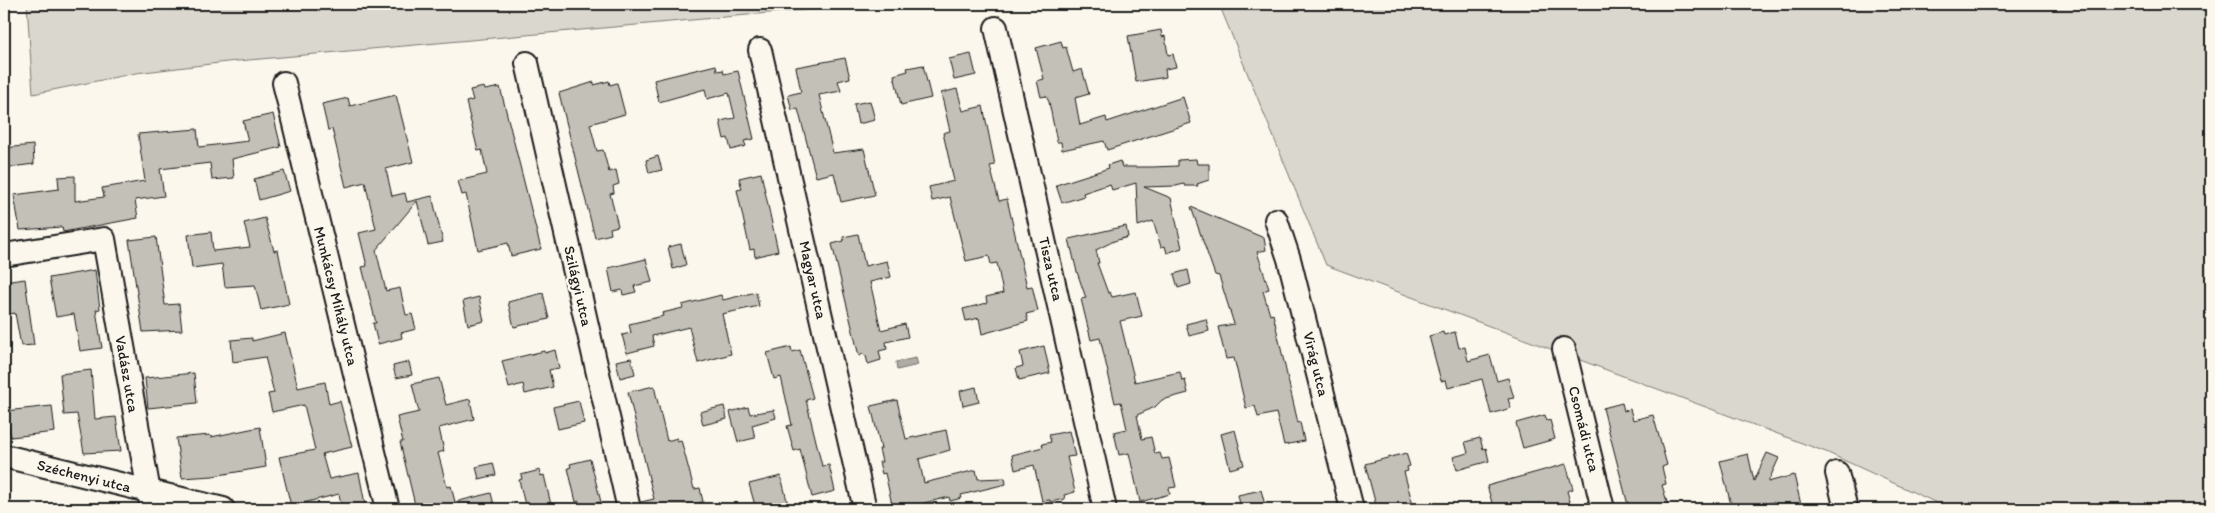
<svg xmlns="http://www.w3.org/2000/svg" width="2215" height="513" font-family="Itim,sans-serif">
<rect width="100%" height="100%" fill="#fbf7ec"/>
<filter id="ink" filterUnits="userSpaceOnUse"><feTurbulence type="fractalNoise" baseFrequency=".02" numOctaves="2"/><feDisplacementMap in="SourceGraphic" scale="10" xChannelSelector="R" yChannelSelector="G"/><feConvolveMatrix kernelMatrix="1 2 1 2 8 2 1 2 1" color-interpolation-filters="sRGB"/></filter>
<g filter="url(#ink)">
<g fill="#dad7ce" stroke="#7b7a75">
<path d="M27 4H869L227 62 136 73 33 94Z"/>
<path d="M1219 4H2211V509H1950L1826 452 1326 265Z"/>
</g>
<path fill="#afaca5" stroke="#74726e" d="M916 358 918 365 897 370 896 362Z"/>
<g fill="#c3c0b8" stroke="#1c1c1c">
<path d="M1161 30 1162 37 1165 36 1168 55 1173 54 1176 67 1165 69 1166 77 1136 82 1128 36Z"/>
<path d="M1061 41 1063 48 1066 47 1073 72 1082 69 1089 94 1075 98 1080 125 1106 117 1107 122 1183 97 1191 123 1107 150 1104 141 1062 150 1061 142H1057L1049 102 1046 96 1041 97 1037 81 1044 79 1036 48Z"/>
<path d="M971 54 976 75 954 80 949 59Z"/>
<path d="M845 58 850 78 838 81 841 91 819 95 833 153 864 149 875 195 841 202 834 173 816 177 798 109 792 110 788 95 801 92 796 67Z"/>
<path d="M716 65 717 71 723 70 724 74 738 71 754 139 744 141 746 146 731 150 728 138 724 139 720 121 735 118 729 93 707 99 705 89 659 102 654 80Z"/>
<path d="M923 65 931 98 901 105 894 75 908 71 907 68Z"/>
<path d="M609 81 610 85 617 83 625 114 590 124 597 151 603 150 609 172 616 170 619 184 613 186 614 193 610 194 618 226 610 228 611 234 595 238 559 93 594 82V85Z"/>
<path d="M484 87 485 90 500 87 541 249 511 256 508 243 478 250 466 194 462 195 458 181 487 174 482 150 478 151 466 102 473 100 470 90Z"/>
<path d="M957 89 963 111 983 106 995 165 990 166 999 201 1007 199 1027 287 1032 286 1038 311 1026 314 1028 321 982 334 979 318 966 321 963 309 987 303 986 297 1003 293 997 263 991 264 989 256 966 261 950 197 932 201 929 187 954 181 943 133 950 131 941 93Z"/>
<path d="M396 95 413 162 386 169 392 196 405 193 407 202 432 196 443 242 428 245 417 201 376 250 386 291 400 288 406 315 412 314 416 329 401 333 402 338 378 344 373 323H376L362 267 367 266 359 233 376 229 365 182 346 187 332 129 328 130 322 104 348 98 350 106Z"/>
<path d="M870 101 875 120 858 124 854 104Z"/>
<path d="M273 114 281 147 232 159 234 178 212 180 210 163 160 169 164 196 135 200 138 218 63 232 62 227 20 230 14 195 59 189 58 177 75 176V201L104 197 102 188 145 181 138 134 197 129 199 147 248 141 243 121Z"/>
<path d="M33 145 34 164 4 168V148Z"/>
<path d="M658 156 662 170 649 173 646 160Z"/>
<path d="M1196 159 1197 164H1209V180L1197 184 1198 186H1185L1184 184 1176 186 1144 187 1171 198 1182 248 1167 253 1165 246 1161 247 1153 221 1138 226 1136 183 1112 190 1110 184 1083 193 1084 196 1062 203 1056 185 1109 168 1108 165 1120 161 1122 167H1153L1178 166V160Z"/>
<path d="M284 171 290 191 259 200 254 179Z"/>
<path d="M761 173 778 251 755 257 754 249 750 250 737 190 742 189 739 178Z"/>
<path d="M1191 207 1264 238 1266 250 1257 252 1269 289 1263 291 1270 315 1273 314 1298 423 1300 422 1304 441 1284 445 1276 413 1258 417 1255 406 1246 408 1234 358 1226 359 1218 327 1234 324 1219 276 1215 275Z"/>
<path d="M265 218 274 251 278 250 289 304 261 310 255 285 225 287 222 264 192 268 188 235 211 232 213 251 250 247 244 223Z"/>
<path d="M1126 226 1128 237 1114 241 1096 250 1099 263H1097L1108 293 1110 292 1112 297 1136 292 1142 316 1120 321 1135 382 1180 372 1182 381 1185 380 1188 393 1162 400 1155 407 1137 415 1142 439 1151 437 1155 454 1160 453 1162 459 1169 458 1176 487 1169 488 1170 494 1140 502 1129 453 1119 455 1114 432 1127 429 1121 402 1115 403 1100 338 1091 340 1081 299 1086 298 1077 272 1069 239Z"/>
<path d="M858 234 865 266 887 261 891 277 870 282 881 330 905 324 908 337 886 342 887 349 879 351 881 360 868 364 866 356 863 354 859 356 832 244 844 241 843 237Z"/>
<path d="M156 237 165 305 179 304 182 330 143 332 129 240Z"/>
<path d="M681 244 686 265 673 269 668 247Z"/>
<path d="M646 259 652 282 634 286 636 292 623 295 622 290 613 292 608 268Z"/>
<path d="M95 270 100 309 96 310 102 348 80 351 74 314 56 317 49 278Z"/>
<path d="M1188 270 1191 284 1178 288 1174 274Z"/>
<path d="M25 279 34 345 21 346 15 313 4 315V282Z"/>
<path d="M756 292 759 306 722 314 731 354 698 363 689 327 652 336 654 346 627 353 622 335 631 333 629 324 663 316 662 313 683 308 682 305 721 295 723 300Z"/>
<path d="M543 293 549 319 514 327 508 302Z"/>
<path d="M479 297 484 321 468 325 463 301Z"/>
<path d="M1206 319 1209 331 1189 336 1186 324Z"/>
<path d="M1443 332 1444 335 1455 332 1459 348 1465 347 1468 361 1490 355 1497 381 1508 378 1514 398 1508 399 1511 408 1491 414 1482 379 1448 388 1446 380 1441 381 1429 336Z"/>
<path d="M285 333 298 388 325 382 329 404 340 401 352 447 322 454 329 479 359 473 366 509H342L339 494 291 506 279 457 315 450 304 405 272 412 268 394 274 393 265 357 233 362 231 340 252 338V341Z"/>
<path d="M1044 346 1050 373 1019 380 1016 368 1023 366 1020 352Z"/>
<path d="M791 347 792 352 800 350 813 398 806 400 822 466 829 465 835 491 812 497 800 449 794 451 787 426 792 425 781 377 774 379 767 353Z"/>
<path d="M555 350 559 368 549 370 553 387 525 394 523 384 509 388 502 361 544 351 545 353Z"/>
<path d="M631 358 635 374 620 378 616 361Z"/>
<path d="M409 362 412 375 396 378 393 366Z"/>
<path d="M91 370 95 419 116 417 121 451 84 453 77 414 64 415 60 374Z"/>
<path d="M194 373 197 403 148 408 145 378Z"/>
<path d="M439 378 446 405 470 399 474 419 439 428 444 451 438 453 447 487 451 486 455 502 491 493 495 509H416L400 442H403L397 417 419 412 412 384Z"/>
<path d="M654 386 667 441 677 438V441L681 440 694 489 700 488 703 502 680 507 681 509H642L641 502 654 499 628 392Z"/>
<path d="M976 387 979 402 963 406 960 391Z"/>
<path d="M897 400 906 439 946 430 950 450 919 459 924 483 976 470 978 479 1005 478 1006 484 961 495 962 498 950 501 949 497 916 505 917 509H893L885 473 882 474 879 462H882L879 449H881L871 406Z"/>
<path d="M579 401 584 423 558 429 553 407Z"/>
<path d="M1622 403 1624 411 1630 409 1633 420 1653 415 1667 465 1662 467 1666 484 1662 485 1669 509H1629L1603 408Z"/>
<path d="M52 406 55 432 11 437 5 411Z"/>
<path d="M724 406 727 419 703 425 700 412Z"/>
<path d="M748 407 750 414 774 410 776 418 752 425 755 438 738 442 730 412Z"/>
<path d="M1545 415 1547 421 1550 420 1555 439 1523 448 1516 423Z"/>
<path d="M260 427 266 467 213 476 182 478 176 438 210 435 211 437Z"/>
<path d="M1235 430 1244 465 1230 469 1221 434Z"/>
<path d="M1069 431 1075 456 1067 457 1075 492 1064 495 1065 499 1050 502V500L1042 501 1034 465 1015 470 1012 455 1043 447 1042 444 1051 442 1049 435Z"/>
<path d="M1480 438 1483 449 1486 448 1489 461 1457 470 1453 457 1468 453 1465 442Z"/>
<path d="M1406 453 1410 466 1407 467 1408 471 1404 472 1414 509H1377L1365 464Z"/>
<path d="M1767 453 1779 458 1768 482 1794 475 1802 509H1776L1774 502 1745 509H1732L1720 461 1748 454 1754 481Z"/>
<path d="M590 459 601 502 580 507 579 501 576 502 568 468 571 467 570 464Z"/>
<path d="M493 463 496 475 479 479 476 467Z"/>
<path d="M1566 464 1573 489 1567 491 1572 509H1494L1487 486Z"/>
<path d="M540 470 541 476 544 475 552 509H526L519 480 522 479 521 475Z"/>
<path d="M781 476 789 509H756L749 484Z"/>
<path d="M1261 490 1266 509H1241L1238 495Z"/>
</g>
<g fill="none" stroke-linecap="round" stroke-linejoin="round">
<g stroke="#1c1c1c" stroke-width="26">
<g id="minor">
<path d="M996 28 1105 509"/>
<path d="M760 50 865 509"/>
<path d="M527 63 629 509"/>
<path d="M284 83 388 509"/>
<path d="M1276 220 1289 259 1352 509"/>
<path d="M4 255 104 239 152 509"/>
<path d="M1564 349 1603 509"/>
<path d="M4 456 223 509"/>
<path d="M1837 473 1846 509"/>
</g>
</g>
<use href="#minor" stroke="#fbf7ec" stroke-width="22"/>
</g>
</g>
<g text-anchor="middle" stroke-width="5" stroke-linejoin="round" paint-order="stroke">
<g font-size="15" fill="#1c1c1c" stroke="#fbf7ec">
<text transform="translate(1051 269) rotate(77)" y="5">Tisza utca</text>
<text transform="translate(813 280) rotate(77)" y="5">Magyar utca</text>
<text transform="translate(578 286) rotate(77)" y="5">Szilágyi utca</text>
<text transform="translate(336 296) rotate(76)" y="5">Munkácsy Mihály utca</text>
<text transform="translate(1316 364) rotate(76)" y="5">Virág utca</text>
<text transform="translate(127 374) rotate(80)" y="5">Vadász utca</text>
<text transform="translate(1584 429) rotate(76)" y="5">Csomádi utca</text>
<text transform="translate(84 476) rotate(14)" y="5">Széchenyi utca</text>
</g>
</g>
<rect width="2215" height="513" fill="none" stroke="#fbf7ec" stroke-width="20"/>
<rect x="10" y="10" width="2195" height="493" fill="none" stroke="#1c1c1c" stroke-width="2" filter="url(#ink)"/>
</svg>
